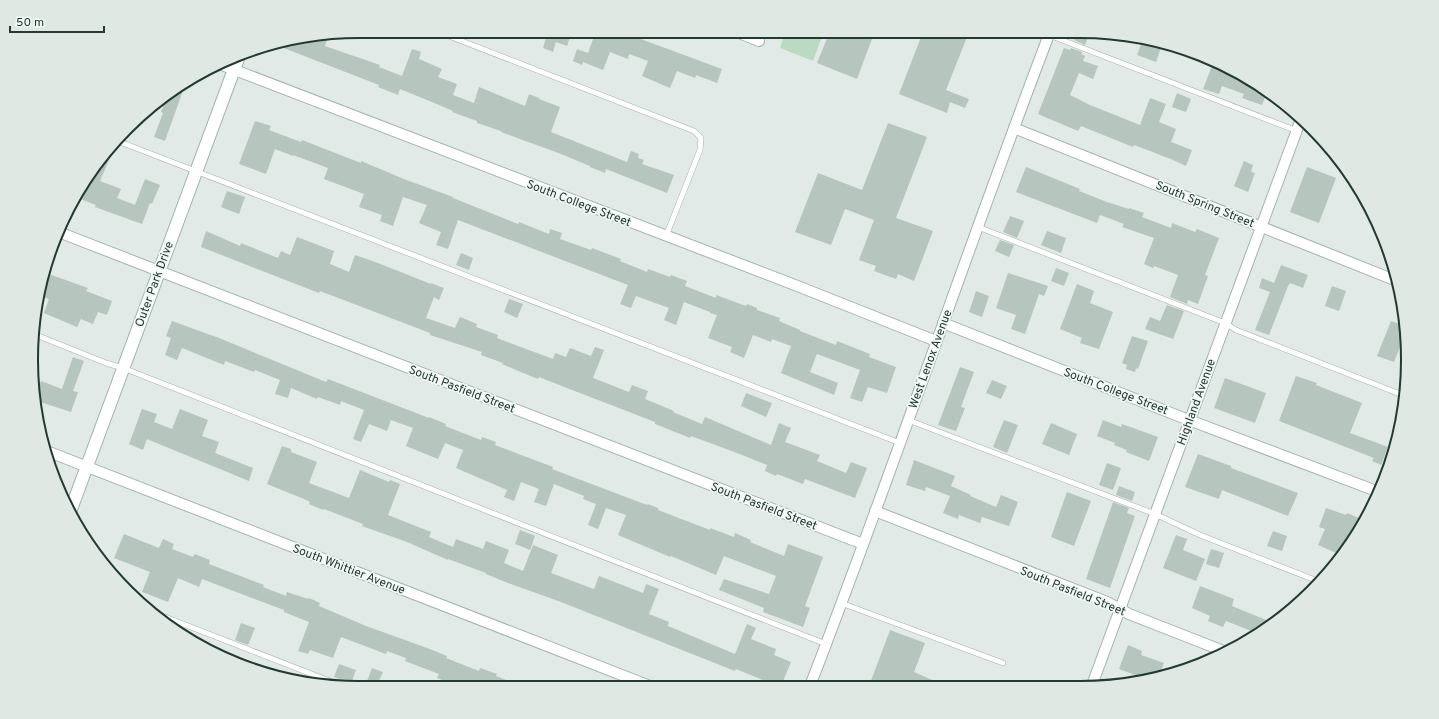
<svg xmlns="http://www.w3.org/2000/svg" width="1439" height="719" font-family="Overpass,sans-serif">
<rect width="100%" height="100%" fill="#e1eae6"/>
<path fill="#bbdac2" d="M786 31H824L813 61 780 48Z"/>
<g fill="#b6c5be">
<path d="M530 31H572L567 46 556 42 553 52 543 48 546 38Z"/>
<path d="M596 31H619L722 69 717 83 696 75 695 78 677 71 670 88 642 76 648 61 629 54 628 59 610 52 603 70 583 62 582 65 573 61 577 49 588 53Z"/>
<path d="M830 31H875L857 79 817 63Z"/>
<path d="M923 32H969L946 90 969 99 965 108 950 102 947 113 899 94Z"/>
<path d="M1077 32H1090L1085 45 1074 40Z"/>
<path d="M328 36 325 46 380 65 379 67 402 76 412 49 421 52 419 59 442 69 438 77 457 84 453 95 474 103 479 87 525 106 529 94 539 98V99L560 107 551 132 627 162 631 151 639 154 638 158 644 160 642 164 674 175 667 193 606 169 605 173 590 167V166L561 154 501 132V131L477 123V121L452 112 453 111 432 102 400 89 398 95 378 87 379 85 276 45Z"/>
<path d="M1143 39 1163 42 1156 62 1137 55Z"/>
<path d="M1064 48 1070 50 1071 48 1082 52 1081 54 1085 56 1083 61 1098 66 1093 79 1079 73 1070 95 1090 105 1140 125 1150 98 1166 104 1159 122 1176 129 1171 142 1192 150 1186 166 1171 159 1134 145 1133 147 1081 126 1078 131 1038 114Z"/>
<path d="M1214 61 1225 65 1267 91 1262 105 1242 98 1244 94 1222 86 1219 94 1203 89Z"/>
<path d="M185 85 165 141 154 137 163 113 161 112 164 105 156 102Z"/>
<path d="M1177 93 1191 99 1186 112 1172 107Z"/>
<path d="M255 121 271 126 269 130 301 142 302 140 361 163V161L404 179 453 197V198L518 224 519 222 549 234 550 229 562 233 560 239 591 250 592 248 621 259 620 261 647 272 648 269 670 277 671 275 687 281 685 286 716 298V295L746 306 747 304 757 308V310L780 318 779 321 800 330V331L836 345 837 341 870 354 869 357 896 367 887 393 868 387 862 402 850 398 860 370 817 354 810 372 838 383 834 395 815 387 781 373 791 346 772 339 771 342 753 335 744 358 730 352 732 347 708 338 717 315 710 313V312L684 302 676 325 664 320 669 308 636 296 631 308 620 304 628 285 458 220 448 249 436 245 441 232 419 223 427 205 403 197 393 226 380 221 382 215 359 207 364 194 324 179 328 168 293 155V156L275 149 266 174 239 164Z"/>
<path d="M888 123 927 137 896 218 933 231 914 281 898 274 896 279 874 271 876 266 859 260 874 220 845 209 831 245 795 232 818 173 862 190Z"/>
<path d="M110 146 114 148 100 181 121 189 117 198 135 205 145 179 160 185 152 204 150 203 142 224 95 207 96 205 75 197 84 183 88 184 95 168Z"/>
<path d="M1244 161 1253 165 1251 172 1255 173 1248 192 1234 186Z"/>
<path d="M1026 167 1080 189 1079 191 1107 202 1129 209V208L1144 213 1142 217 1171 228 1172 223 1195 232 1197 229 1219 238 1205 275 1208 276 1198 304 1188 300 1187 304 1170 297 1178 275 1154 266 1153 268 1144 264 1154 238 1122 227 1124 224 1100 215 1097 223 1016 192Z"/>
<path d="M1307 167 1336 178 1319 223 1290 212Z"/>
<path d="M227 191 245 197 239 214 221 207Z"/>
<path d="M1010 216 1024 221 1017 238 1003 232Z"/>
<path d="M206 231 240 246 241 243 278 258 281 251 290 255 297 237 334 251 330 264 349 272 355 255 378 263 431 284V283L444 288 439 300 434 297 426 318 455 328 460 317 477 324 476 327 498 335 497 338 553 359 555 353 566 357 570 348 591 356 595 347 604 350 593 378 629 392 632 385 648 391 645 399 674 411 673 412 702 424 705 417 771 445 779 423 791 428 785 442 820 455 817 461 846 473 851 462 867 468 855 498 805 479 803 484 777 474 776 476 765 471 767 465 737 453 691 436 690 438 655 424V422L567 388 539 377 538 379 523 373 502 364 503 363 481 355 482 352 430 335V333L320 291 319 293 201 247Z"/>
<path d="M1047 231 1066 238 1061 253 1041 245Z"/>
<path d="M1000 240 1014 245 1009 257 995 251Z"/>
<path d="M461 253 473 258 469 270 456 265Z"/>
<path d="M1281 265 1308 275 1303 288 1290 283 1288 286 1269 335 1255 330 1270 292 1259 288 1262 278 1274 283Z"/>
<path d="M1056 268 1069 273 1064 286 1051 281Z"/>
<path d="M46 273 88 288 86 291 112 301 107 315 98 312 93 324 81 319 77 327 44 313 49 299 38 295Z"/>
<path d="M1008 273 1048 286 1044 296 1039 294 1025 334 1011 329 1016 315 996 308Z"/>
<path d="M1077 284 1094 291 1090 303 1113 312 1099 349 1080 343 1082 338 1060 329Z"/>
<path d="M1332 286 1346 291 1339 311 1325 306Z"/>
<path d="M976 291 989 296 982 317 969 312Z"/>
<path d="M509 299 523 304 517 318 504 312Z"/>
<path d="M1167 305 1184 311 1173 339 1145 329 1150 317 1160 321Z"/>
<path d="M172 321 219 338 326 382 328 379 429 418V417L446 424 445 426 481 440 482 437 496 442 495 445 553 467 552 469 647 505 648 504 658 508V510L710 530V528L734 537 735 533 751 540 750 542 784 556 788 544 823 557 805 606 810 608 803 627 763 612 764 608 719 590 724 579 769 594 776 576 724 556 716 575 671 556 670 557 618 535 626 515 606 508 598 529 588 525 596 504 583 499 584 496 554 484 546 506 534 502 539 489 521 482 514 501 504 497 507 490 456 468 463 450 445 443 438 459 406 446 413 428 391 420 387 431 369 424 361 442 353 439 364 410 341 401 340 405 318 397 317 399 291 388 288 398 275 394 280 380 255 370 254 372 225 361 224 365 182 348 177 360 165 355 171 338 166 336Z"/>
<path d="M1391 321 1405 326 1406 331 1394 362 1377 356Z"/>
<path d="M1132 336 1148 341 1138 369 1136 368 1135 372 1126 369 1127 365 1122 363Z"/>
<path d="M73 357 84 361 73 391 78 392 71 412 34 400 41 381 62 389Z"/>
<path d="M960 367 974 372 961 407 965 408 956 431 938 425Z"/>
<path d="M1296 376 1317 383 1316 385 1362 403 1350 433 1388 447 1381 465 1372 461 1374 458 1279 421Z"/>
<path d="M1225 378 1266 393 1255 423 1214 408Z"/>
<path d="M992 380 1007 386 1001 399 986 393Z"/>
<path d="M746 393 772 403 766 417 741 406Z"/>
<path d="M142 409 157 414 154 422 172 429 180 409 208 420 202 436 219 442 215 453 253 468 249 481 147 439 143 450 129 444Z"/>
<path d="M1004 420 1018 425 1007 453 993 447Z"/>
<path d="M1103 420 1121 427 1122 424 1158 437 1149 461 1126 452 1127 450 1114 445 1115 443 1097 436Z"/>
<path d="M1051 423 1077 434 1069 455 1042 444Z"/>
<path d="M282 446 291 449V452L317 462 309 483 349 498 360 470 389 482 390 480 400 484 388 515 431 532 429 537 453 547 456 539 483 549 486 541 509 550 504 563 523 571 533 545 558 555 551 573 594 589 599 576 643 593 646 584 659 589 649 614 669 622 668 626 735 654 747 624 756 628 751 639 776 649 774 655 791 662 781 686H777L736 669 735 671 561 602 508 583 486 574V573L448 559V560L407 542 362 526 363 524 324 509 323 510 309 504 310 502 304 499 267 484Z"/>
<path d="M1198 454 1231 466V468L1298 493 1288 516 1222 490 1219 499 1185 487Z"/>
<path d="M914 460 955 476 951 486 971 495 970 496 996 507 1001 495 1018 502 1009 526 982 517 980 523 959 515 958 519 943 513 950 496 926 487 925 491 906 485Z"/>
<path d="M1107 463 1121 468 1113 490 1099 485Z"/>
<path d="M1119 486 1135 492 1132 501 1116 495Z"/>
<path d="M1067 492 1091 501 1074 546 1051 537Z"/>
<path d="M1113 502 1129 508 1127 513 1135 516 1110 588 1086 579Z"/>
<path d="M1326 508 1346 515 1347 513 1361 519 1357 531 1341 555 1318 545 1325 529 1319 527Z"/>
<path d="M520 530 535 536 530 550 515 544Z"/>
<path d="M1273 531 1287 536 1282 551 1267 546Z"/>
<path d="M124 534 159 548 163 539 174 544 172 549 193 557 195 554 210 560 209 564 264 585 263 587 286 596 287 592 308 599 309 598 320 603 319 606 366 626 427 648 447 656 446 658 479 671 480 668 497 674 496 676 524 687H479L460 680 458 686 437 678 439 674 405 661 406 658 387 651 386 654 341 637 333 658 310 650 308 654 298 651 309 622 284 612V610L202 579 199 587 178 578 168 602 142 592 150 572 114 558Z"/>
<path d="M1176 535 1187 539 1183 550 1205 559 1196 581 1163 568Z"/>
<path d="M1211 549 1224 553 1219 568 1206 564Z"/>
<path d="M1200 586 1234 599 1232 606 1273 623 1259 634 1226 621 1223 627 1208 621 1210 616 1192 608Z"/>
<path d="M241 623 255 628 248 645 235 640Z"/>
<path d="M890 630 925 643 914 672 946 686H869Z"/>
<path d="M1128 645 1142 651 1141 655 1164 663 1159 675 1146 679 1119 669Z"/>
<path d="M339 664 356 670 351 683 334 677Z"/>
<path d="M372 668 383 672 377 685 367 681Z"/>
</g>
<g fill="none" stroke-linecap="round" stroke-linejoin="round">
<g stroke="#a4b2ac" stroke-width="6">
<g id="lane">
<path d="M436 31 694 131 701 138 700 150 666 236"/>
<path d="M1049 35 1297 131"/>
<path d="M115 140 900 443"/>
<path d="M978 227 1225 323 1236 330 1405 396"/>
<path d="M36 335 106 363 123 368 826 644"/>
<path d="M908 420 1155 514 1200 535 1320 582"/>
<path d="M841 603 1003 663"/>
<path d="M160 615 345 687"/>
</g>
</g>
<g stroke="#a4b2ac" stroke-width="12">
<g id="street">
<path d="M734 31 759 41"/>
<path d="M222 65 800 287 936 341"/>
<path d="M1014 128 1397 281"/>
<path d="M61 233 863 544"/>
<path d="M943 323 1181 417 1379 492"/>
<path d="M49 452 650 686"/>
<path d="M875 511 1107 602 1129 614 1226 652"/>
<path d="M1092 685 1301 119"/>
<path d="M810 686C894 469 967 249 1050 32"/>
</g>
</g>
<g stroke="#a0b5ad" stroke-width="14">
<path id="secondary" d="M70 512 239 56"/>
</g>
<use href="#lane" stroke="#fff" stroke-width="5"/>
<use href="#street" stroke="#fff" stroke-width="10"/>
<use href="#secondary" stroke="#fff" stroke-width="12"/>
</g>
<g text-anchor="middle" stroke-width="3.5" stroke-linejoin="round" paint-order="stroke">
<g font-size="12" fill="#223a32" stroke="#f1f7f4">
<text transform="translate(579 203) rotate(21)" y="4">South College Street</text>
<text transform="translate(1205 204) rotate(22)" y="4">South Spring Street</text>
<text transform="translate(154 284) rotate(-70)" y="4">Outer Park Drive</text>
<text transform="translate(930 359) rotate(-70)" y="4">West Lenox Avenue</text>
<text transform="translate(462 389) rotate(21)" y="4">South Pasfield Street</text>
<text transform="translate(1116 391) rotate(21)" y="4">South College Street</text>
<text transform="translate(1196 402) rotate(-70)" y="4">Highland Avenue</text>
<text transform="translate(764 506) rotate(21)" y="4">South Pasfield Street</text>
<text transform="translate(349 569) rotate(21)" y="4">South Whittier Avenue</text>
<text transform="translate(1073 591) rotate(22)" y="4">South Pasfield Street</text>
</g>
</g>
<path d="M0 0H1439V719H0ZM359 38H1080A321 321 0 0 1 1401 359V360A321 321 0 0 1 1080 681H359A321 321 0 0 1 38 360V359A321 321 0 0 1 359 38Z" fill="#e0e8e4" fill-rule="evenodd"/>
<path fill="none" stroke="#223a32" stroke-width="2" d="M359 38H1080A321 321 0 0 1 1401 359V360A321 321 0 0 1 1080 681H359A321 321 0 0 1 38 360V359A321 321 0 0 1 359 38Z"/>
<path d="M10 26v6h94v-6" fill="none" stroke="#223a32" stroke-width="2"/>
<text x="16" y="26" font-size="12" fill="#223a32" stroke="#f1f7f4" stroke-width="3" paint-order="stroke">50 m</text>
</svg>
